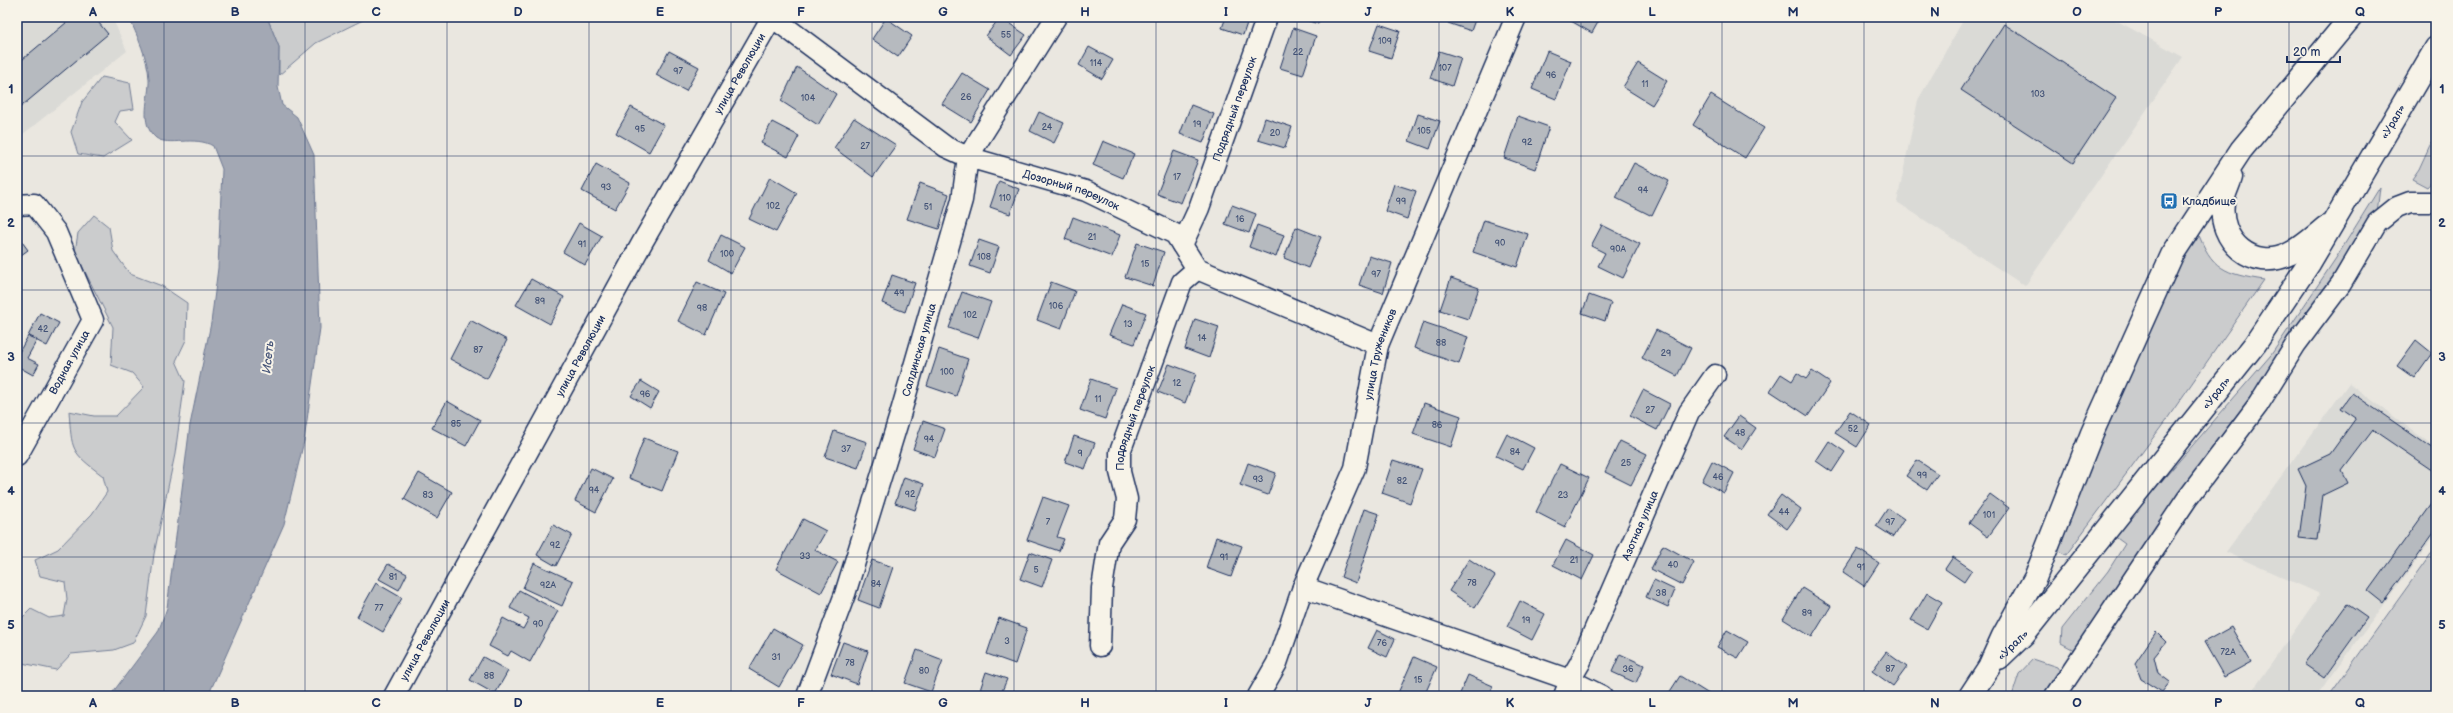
<svg xmlns="http://www.w3.org/2000/svg" width="2453" height="713" font-family="'Balsamiq Sans',sans-serif">
<rect width="100%" height="100%" fill="#eae7e0"/>
<filter id="ink" filterUnits="userSpaceOnUse"><feTurbulence type="fractalNoise" baseFrequency=".025" numOctaves="2"/><feDisplacementMap in="SourceGraphic" scale="8" xChannelSelector="R" yChannelSelector="G"/><feConvolveMatrix kernelMatrix="1 2 1 2 8 2 1 2 1" color-interpolation-filters="sRGB"/></filter>
<g filter="url(#ink)">
<g fill="#dadad6">
<path d="M17 17H112L127 51 17 139Z"/>
<path d="M1965 17H2110L2183 57 2025 286 1897 202 1918 100Z"/>
<path d="M2349 383 2436 448V534L2317 696H2249L2320 594 2226 552Z"/>
</g>
<g fill="#cbcccd" stroke="#737e96">
<path d="M267 17H369L316 43 279 75V47Z"/>
<path d="M102 77 130 83 134 109 120 111 115 122 132 140 103 158 78 154 71 132 82 102Z"/>
<path d="M2436 132V177L2427 187 2412 179 2419 169Z"/>
<path d="M2380 187 2377 213 2344 269 2156 525 2076 651 2061 643 2062 629 2108 571 2125 544 2114 536 2271 355 2336 258Z"/>
<path d="M94 215 109 227 113 251 130 274 162 286 187 303 186 340 176 361 185 381 175 454 154 554 146 616 133 643 114 650 71 654 56 670 17 662V623L31 609 49 618 64 616 67 599 65 582 40 576 35 560 58 549 92 514 107 492 103 476C70 451 72 451 69 411L94 416H116L144 387 132 373 111 365 113 327 75 252 78 233Z"/>
<path d="M2197 230C2211 269 2225 274 2264 280L2167 419 2066 555 2057 550 2148 323Z"/>
<path d="M2436 547V696H2329Z"/>
<path d="M2033 659 2057 667 2064 678 2040 696H2012L2019 674Z"/>
</g>
<path fill="#a3a8b4" stroke="#6d7892" d="M129 17H267L279 47 278 87 282 105 297 117 314 155 320 328 304 441 284 524 208 696H110L158 632 167 608 190 425 211 323 218 268 222 169 213 146C195 135 168 147 156 138 138 123 150 97 149 79 148 58 137 36 129 17Z"/>
<g fill="#b6babf" stroke="#1b2f5e">
<path d="M73 17H94L108 34 17 110V64Z"/>
<path d="M1000 17 1026 35 1011 55 986 36Z"/>
<path d="M1226 17H1249L1243 35 1222 28Z"/>
<path d="M1297 17H1321L1318 24Z"/>
<path d="M1450 17H1476L1471 31 1448 23Z"/>
<path d="M1564 17H1601L1592 33Z"/>
<path d="M886 18 912 36 898 57 872 39Z"/>
<path d="M1379 24 1400 31 1391 58 1369 51Z"/>
<path d="M2004 24 2116 98 2073 163 1961 90Z"/>
<path d="M1293 28 1316 36 1303 75 1280 68Z"/>
<path d="M1089 47 1113 60 1102 79 1079 65Z"/>
<path d="M669 51 699 67 686 91 656 75Z"/>
<path d="M1439 51 1461 58 1452 86 1430 78Z"/>
<path d="M1547 51 1571 61 1556 99 1532 89Z"/>
<path d="M1638 63 1667 81 1652 105 1623 87Z"/>
<path d="M797 67 836 94 818 125 781 101Z"/>
<path d="M962 73 990 90 971 122 942 104Z"/>
<path d="M1711 95 1764 128 1745 158 1693 125Z"/>
<path d="M1191 105 1214 114 1203 143 1180 134Z"/>
<path d="M631 107 664 125 649 152 616 133Z"/>
<path d="M1039 112 1064 123 1054 143 1030 131Z"/>
<path d="M1418 114 1440 121 1430 149 1409 141Z"/>
<path d="M1518 116 1549 127 1535 169 1504 158Z"/>
<path d="M854 118 896 145 873 177 834 148Z"/>
<path d="M1265 118 1292 127 1285 148 1258 140Z"/>
<path d="M772 122 799 136 788 157 761 143Z"/>
<path d="M1103 141 1134 154 1123 178 1093 165Z"/>
<path d="M1174 151 1198 160 1181 203 1157 194Z"/>
<path d="M1634 163 1669 181 1652 216 1616 198Z"/>
<path d="M596 164 630 183 615 209 582 191Z"/>
<path d="M770 177 797 193 776 232 749 219Z"/>
<path d="M999 181 1019 189 1010 214 990 207Z"/>
<path d="M920 183 949 194 939 229 907 219Z"/>
<path d="M1394 184 1416 191 1407 219 1385 211Z"/>
<path d="M1232 205 1256 214 1249 233 1225 224Z"/>
<path d="M1073 217 1120 235 1112 257 1065 239Z"/>
<path d="M1484 220 1528 234 1517 267 1473 252Z"/>
<path d="M579 223 602 236 585 265 563 252Z"/>
<path d="M1257 225 1284 235 1276 257 1249 247Z"/>
<path d="M1602 225 1640 244 1623 278 1598 266 1605 253 1591 246Z"/>
<path d="M1296 227 1321 237 1308 268 1284 258Z"/>
<path d="M17 235 28 250 17 258Z"/>
<path d="M721 235 745 247 731 273 709 260Z"/>
<path d="M979 240 999 247 990 273 970 266Z"/>
<path d="M1137 243 1164 252 1153 286 1125 277Z"/>
<path d="M1369 256 1392 263 1383 293 1359 285Z"/>
<path d="M892 275 915 283 905 312 882 303Z"/>
<path d="M1451 278 1479 288 1468 319 1440 310Z"/>
<path d="M531 279 564 297 550 324 516 305Z"/>
<path d="M697 282 724 294 706 335 678 321Z"/>
<path d="M1051 282 1075 291 1061 329 1037 320Z"/>
<path d="M962 292 991 302 978 338 949 328Z"/>
<path d="M1589 295 1611 303 1605 321 1582 313Z"/>
<path d="M1122 304 1146 313 1134 344 1109 335Z"/>
<path d="M40 313 59 323 47 346 28 336Z"/>
<path d="M1195 319 1219 327 1209 358 1185 349Z"/>
<path d="M470 320 507 340 487 379 450 359Z"/>
<path d="M1423 322 1468 337 1459 364 1414 348Z"/>
<path d="M1656 330 1691 348 1677 376 1642 358Z"/>
<path d="M28 336 37 340 27 358 39 364 33 375 17 366V356Z"/>
<path d="M2416 340 2432 353 2414 378 2397 366Z"/>
<path d="M939 349 968 359 956 396 927 386Z"/>
<path d="M1169 364 1196 374 1185 403 1158 392Z"/>
<path d="M1812 371 1830 383 1808 416 1770 391 1781 374 1792 381 1797 373 1806 379Z"/>
<path d="M1091 379 1116 388 1105 419 1080 410Z"/>
<path d="M641 381 659 392 650 408 631 396Z"/>
<path d="M1643 390 1670 404 1657 430 1630 416Z"/>
<path d="M2352 393 2436 451V473L2373 430 2342 471 2348 483 2323 495 2317 540 2299 538 2306 486 2298 469 2330 454 2356 418 2341 408Z"/>
<path d="M447 401 480 420 466 446 432 428Z"/>
<path d="M1424 403 1461 416 1451 447 1413 434Z"/>
<path d="M1850 411 1871 425 1857 447 1835 433Z"/>
<path d="M1739 416 1756 428 1742 449 1724 437Z"/>
<path d="M923 421 945 429 935 457 913 449Z"/>
<path d="M834 431 867 442 858 468 825 457Z"/>
<path d="M1507 434 1534 448 1523 469 1496 456Z"/>
<path d="M1074 436 1095 443 1085 469 1065 462Z"/>
<path d="M644 438 678 451 662 491 629 478Z"/>
<path d="M1620 441 1647 454 1631 485 1605 472Z"/>
<path d="M1829 441 1845 452 1832 472 1816 461Z"/>
<path d="M1393 460 1422 469 1410 503 1382 493Z"/>
<path d="M1917 460 1938 474 1927 490 1906 476Z"/>
<path d="M1712 461 1734 473 1724 493 1702 481Z"/>
<path d="M1248 463 1276 473 1268 495 1240 485Z"/>
<path d="M1560 464 1589 478 1565 527 1536 512Z"/>
<path d="M591 468 613 479 596 512 575 501Z"/>
<path d="M419 473 452 492 437 518 404 499Z"/>
<path d="M904 477 924 484 915 510 895 503Z"/>
<path d="M1990 494 2009 508 1988 537 1969 523Z"/>
<path d="M1781 495 1801 510 1787 529 1767 514Z"/>
<path d="M1043 497 1069 506 1057 537 1064 539 1059 551 1027 540Z"/>
<path d="M2436 497V530L2383 603 2368 591Z"/>
<path d="M1888 508 1904 519 1893 537 1876 526Z"/>
<path d="M1364 509 1379 514 1356 583 1341 577Z"/>
<path d="M803 519 826 531 815 550 838 562 821 593 776 569Z"/>
<path d="M553 525 572 535 556 566 537 555Z"/>
<path d="M1216 537 1242 546 1231 577 1206 568Z"/>
<path d="M1566 540 1594 555 1582 580 1553 565Z"/>
<path d="M1663 545 1694 562 1682 585 1651 569Z"/>
<path d="M1858 549 1879 563 1864 586 1843 572Z"/>
<path d="M1030 552 1052 560 1042 587 1020 579Z"/>
<path d="M1953 557 1972 570 1964 582 1945 569Z"/>
<path d="M1469 559 1495 576 1475 608 1449 591Z"/>
<path d="M872 560 893 567 879 608 858 600Z"/>
<path d="M534 563 573 581 562 606 523 588Z"/>
<path d="M388 564 407 574 399 590 379 579Z"/>
<path d="M1654 580 1675 590 1668 607 1646 597Z"/>
<path d="M376 583 402 598 383 632 357 617Z"/>
<path d="M1802 588 1831 606 1812 637 1783 619Z"/>
<path d="M519 590 558 611 530 662 511 651 508 656 489 646 503 618 523 629 529 618 510 608Z"/>
<path d="M1927 593 1942 602 1927 629 1911 620Z"/>
<path d="M1520 601 1545 614 1532 640 1507 627Z"/>
<path d="M2347 604 2367 618 2324 678 2304 664Z"/>
<path d="M999 618 1027 628 1015 664 987 654Z"/>
<path d="M2231 627 2251 662 2224 677 2204 642Z"/>
<path d="M773 628 803 645 779 687 749 669Z"/>
<path d="M1377 630 1395 639 1387 657 1368 648Z"/>
<path d="M1727 630 1748 642 1738 658 1717 647Z"/>
<path d="M2156 632 2166 642 2154 657 2158 673 2170 682 2162 692 2141 679 2135 663Z"/>
<path d="M843 642 868 651 857 684 831 674Z"/>
<path d="M917 650 943 660 931 692 905 683Z"/>
<path d="M1886 652 1907 667 1893 686 1872 671Z"/>
<path d="M1620 654 1644 665 1636 683 1612 672Z"/>
<path d="M483 657 508 671 495 694 470 680Z"/>
<path d="M1414 657 1437 667 1424 696H1405L1398 693Z"/>
<path d="M986 672 1007 679 1000 696H978Z"/>
<path d="M1468 675 1493 686 1489 696H1459Z"/>
<path d="M1680 676 1712 696H1667Z"/>
</g>
<g fill="none" stroke-linecap="round" stroke-linejoin="round">
<g stroke="#1b2f5e" stroke-width="23">
<g id="street">
<path id="s1" d="M772 17 946 147 968 157 1086 191 1175 234 1197 269 1378 345"/>
<path d="M17 205 34 204 56 232 93 320 17 456"/>
<path id="s2" d="M1182 245 1199 208 1267 17"/>
<path d="M1303 587 1570 680 1602 696"/>
<path id="s3" d="M1100 646 1102 588 1109 543 1125 519 1127 499 1120 472V452L1182 282 1197 269"/>
<path id="s4" d="M394 696 642 243 772 17"/>
<path id="s5" d="M807 696 845 594 900 415 962 200 968 157 1056 17"/>
<path id="s6" d="M1258 696 1277 663 1303 587 1355 468 1378 345 1516 17"/>
<path id="s7" d="M1564 696 1570 680 1580 663 1689 412 1715 375"/>
<path d="M2055 696 2187 499 2258 405 2296 344 2341 284 2377 223 2397 207 2410 202H2436"/>
</g>
</g>
<g stroke="#1b2f5e" stroke-width="25">
<g id="primary">
<path d="M2231 177C2229 185 2223 195 2223 203 2218 241 2253 272 2289 254 2302 248 2315 236 2326 227"/>
<path id="s8" d="M1999 658 2024 634 2255 344 2310 262 2436 48"/>
<path d="M1970 696 1989 667 2003 636 2035 578 2092 433 2172 255 2241 150 2351 17"/>
</g>
</g>
<use href="#street" stroke="#f7f3e8" stroke-width="20"/>
<use href="#primary" stroke="#f7f3e8" stroke-width="22"/>
</g>
</g>
<path fill="none" stroke="#1b2f5e" stroke-width="1" stroke-opacity="0.55" d="M164 17V696M305 17V696M447 17V696M589 17V696M731 17V696M872 17V696M1014 17V696M1156 17V696M1297 17V696M1439 17V696M1581 17V696M1722 17V696M1864 17V696M2006 17V696M2148 17V696M2289 17V696M17 156H2436M17 290H2436M17 423H2436M17 557H2436"/>
<defs>
<g id="bus-square" transform="scale(0.9)"><rect x="-9" y="-9" width="18" height="18" rx="4" fill="#1f6fb2" stroke="#f7f3e8"/><path d="M-5-6H5V4H4V6H2V4H-2V6H-4V4H-5ZM-3.5-4V0h7V-4ZM-3.5 1.2v1.5H-2V1.2ZM2 1.2v1.5H3.5V1.2Z" fill="#fff"/></g>
</defs>
<g fill-rule="evenodd">
<use href="#bus-square" x="2169" y="201"/>
</g>
<g text-anchor="middle" stroke-width="4" stroke-linejoin="round" paint-order="stroke">
<g font-size="9" fill="#425276">
<text x="1006" y="38">55</text>
<text x="1385" y="44">109</text>
<text x="1298" y="55">22</text>
<text x="1096" y="66">114</text>
<text x="1445" y="71">107</text>
<text x="678" y="74">97</text>
<text x="1551" y="78">96</text>
<text x="1645" y="87">11</text>
<text x="2038" y="97">103</text>
<text x="966" y="100">26</text>
<text x="808" y="101">104</text>
<text x="1197" y="127">19</text>
<text x="1047" y="130">24</text>
<text x="640" y="132">95</text>
<text x="1424" y="134">105</text>
<text x="1275" y="136">20</text>
<text x="1527" y="145">92</text>
<text x="865" y="149">27</text>
<text x="1177" y="180">17</text>
<text x="606" y="190">93</text>
<text x="1643" y="193">94</text>
<text x="1005" y="201">110</text>
<text x="1401" y="204">99</text>
<text x="773" y="209">102</text>
<text x="928" y="210">51</text>
<text x="1240" y="222">16</text>
<text x="1092" y="240">21</text>
<text x="1500" y="246">90</text>
<text x="582" y="247">91</text>
<text x="1618" y="252">90А</text>
<text x="727" y="257">100</text>
<text x="984" y="260">108</text>
<text x="1145" y="267">15</text>
<text x="1376" y="277">97</text>
<text x="899" y="296">49</text>
<text x="540" y="304">89</text>
<text x="1056" y="309">106</text>
<text x="702" y="311">98</text>
<text x="970" y="318">102</text>
<text x="1128" y="327">13</text>
<text x="43" y="332">42</text>
<text x="1202" y="341">14</text>
<text x="1441" y="346">88</text>
<text x="478" y="353">87</text>
<text x="1666" y="356">29</text>
<text x="947" y="375">100</text>
<text x="1177" y="386">12</text>
<text x="645" y="397">96</text>
<text x="1098" y="402">11</text>
<text x="1650" y="413">27</text>
<text x="456" y="427">85</text>
<text x="1437" y="428">86</text>
<text x="1853" y="432">52</text>
<text x="1740" y="436">48</text>
<text x="929" y="442">94</text>
<text x="846" y="452">37</text>
<text x="1515" y="455">84</text>
<text x="1080" y="456">9</text>
<text x="1626" y="466">25</text>
<text x="1922" y="478">99</text>
<text x="1718" y="480">46</text>
<text x="1258" y="482">93</text>
<text x="1402" y="484">82</text>
<text x="594" y="493">94</text>
<text x="910" y="497">92</text>
<text x="428" y="498">83</text>
<text x="1563" y="498">23</text>
<text x="1784" y="515">44</text>
<text x="1989" y="518">101</text>
<text x="1048" y="525">7</text>
<text x="1890" y="525">97</text>
<text x="555" y="548">92</text>
<text x="805" y="559">33</text>
<text x="1224" y="560">91</text>
<text x="1574" y="563">21</text>
<text x="1673" y="568">40</text>
<text x="1861" y="570">91</text>
<text x="1036" y="573">5</text>
<text x="393" y="580">81</text>
<text x="1472" y="586">78</text>
<text x="876" y="587">84</text>
<text x="548" y="588">92А</text>
<text x="1661" y="596">38</text>
<text x="379" y="611">77</text>
<text x="1807" y="616">89</text>
<text x="1526" y="623">19</text>
<text x="538" y="627">90</text>
<text x="1007" y="644">3</text>
<text x="1382" y="646">76</text>
<text x="2228" y="655">72А</text>
<text x="776" y="660">31</text>
<text x="850" y="666">78</text>
<text x="1628" y="672">36</text>
<text x="1890" y="672">87</text>
<text x="924" y="674">80</text>
<text x="489" y="679">88</text>
<text x="1418" y="683">15</text>
</g>
<g font-size="11" fill="#1b2f5e" stroke="#f7f3e8">
<text dy="4" stroke="none"><textPath href="#s4" startOffset="712">улица Революции</textPath></text>
<text dy="4" stroke="none"><textPath href="#s2" startOffset="146">Подрядный переулок</textPath></text>
<text dy="4" stroke="none"><textPath href="#s8" startOffset="667">«Урал»</textPath></text>
<text dy="4" stroke="none"><textPath href="#s1" startOffset="350">Дозорный переулок</textPath></text>
<text dy="4" stroke="none"><textPath href="#s5" startOffset="364">Салдинская улица</textPath></text>
<text dy="4" stroke="none"><textPath href="#s4" startOffset="388">улица Революции</textPath></text>
<text dy="4" stroke="none"><textPath href="#s6" startOffset="365">улица Тружеников</textPath></text>
<text transform="translate(69 362) rotate(-61)" y="4">Водная улица</text>
<text dy="4" stroke="none"><textPath href="#s8" startOffset="343">«Урал»</textPath></text>
<text dy="4" stroke="none"><textPath href="#s3" startOffset="237">Подрядный переулок</textPath></text>
<text dy="4" stroke="none"><textPath href="#s7" startOffset="187">Азотная улица</textPath></text>
<text dy="4" stroke="none"><textPath href="#s4" startOffset="64">улица Революции</textPath></text>
<text dy="4" stroke="none"><textPath href="#s8" startOffset="19">«Урал»</textPath></text>
</g>
<g font-size="11" fill="#1b2f5e" stroke="#f7f3e8" text-anchor="start">
<text x="2182" y="205">Кладбище</text>
</g>
<g font-size="12" font-style="italic" fill="#445378" stroke="#f7f3e8">
<text transform="translate(268 357) rotate(-84)" y="4">Исеть</text>
</g>
</g>
<rect width="2453" height="713" fill="none" stroke="#f7f3e8" stroke-width="44"/>
<path d="M2287 56v6h53v-6" fill="none" stroke="#1b2f5e" stroke-width="2"/>
<text x="2293" y="56" font-size="12" fill="#1b2f5e" stroke="#f7f3e8" stroke-width="3" paint-order="stroke">20 m</text>
<rect x="22" y="22" width="2409" height="669" fill="none" stroke="#1b2f5e" stroke-width="1.5"/>
<g font-size="13" text-anchor="middle" font-weight="bold" fill="#1b2f5e">
<text x="93" y="16">A</text>
<text x="235" y="16">B</text>
<text x="376" y="16">C</text>
<text x="518" y="16">D</text>
<text x="660" y="16">E</text>
<text x="801" y="16">F</text>
<text x="943" y="16">G</text>
<text x="1085" y="16">H</text>
<text x="1226" y="16">I</text>
<text x="1368" y="16">J</text>
<text x="1510" y="16">K</text>
<text x="1652" y="16">L</text>
<text x="1793" y="16">M</text>
<text x="1935" y="16">N</text>
<text x="2077" y="16">O</text>
<text x="2218" y="16">P</text>
<text x="2360" y="16">Q</text>
<text x="11" y="93">1</text>
<text x="2442" y="93">1</text>
<text x="11" y="227">2</text>
<text x="2442" y="227">2</text>
<text x="11" y="361">3</text>
<text x="2442" y="361">3</text>
<text x="11" y="495">4</text>
<text x="2442" y="495">4</text>
<text x="11" y="629">5</text>
<text x="2442" y="629">5</text>
<text x="93" y="707">A</text>
<text x="235" y="707">B</text>
<text x="376" y="707">C</text>
<text x="518" y="707">D</text>
<text x="660" y="707">E</text>
<text x="801" y="707">F</text>
<text x="943" y="707">G</text>
<text x="1085" y="707">H</text>
<text x="1226" y="707">I</text>
<text x="1368" y="707">J</text>
<text x="1510" y="707">K</text>
<text x="1652" y="707">L</text>
<text x="1793" y="707">M</text>
<text x="1935" y="707">N</text>
<text x="2077" y="707">O</text>
<text x="2218" y="707">P</text>
<text x="2360" y="707">Q</text>
</g>
</svg>
